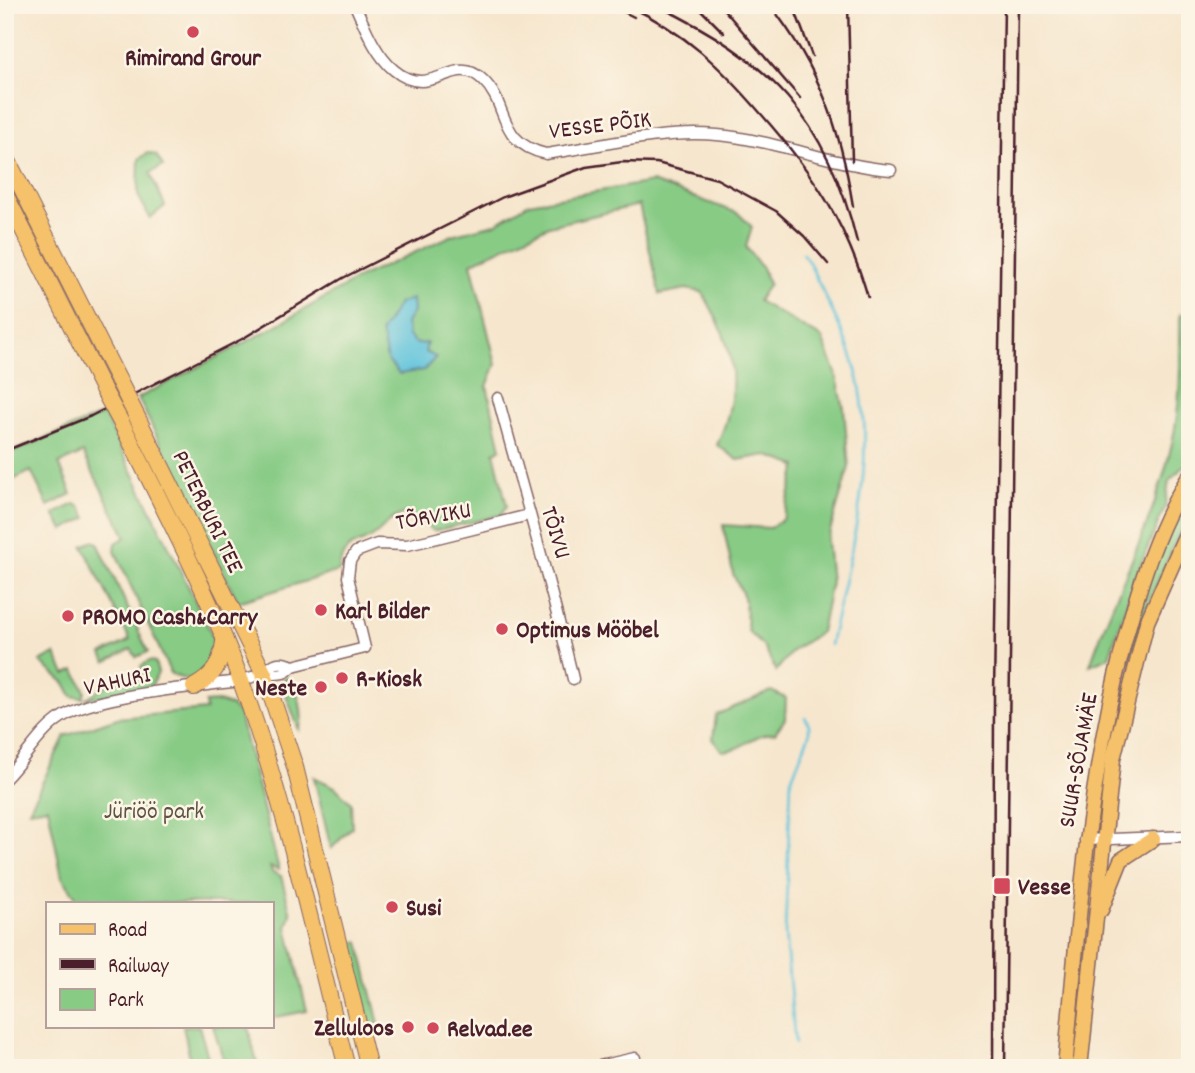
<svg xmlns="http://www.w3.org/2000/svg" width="1195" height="1073" font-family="Dekko,sans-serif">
<rect width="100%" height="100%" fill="#fcf5e5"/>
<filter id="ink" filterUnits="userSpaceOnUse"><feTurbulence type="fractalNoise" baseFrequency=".0143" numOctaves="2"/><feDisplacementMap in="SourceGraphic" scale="14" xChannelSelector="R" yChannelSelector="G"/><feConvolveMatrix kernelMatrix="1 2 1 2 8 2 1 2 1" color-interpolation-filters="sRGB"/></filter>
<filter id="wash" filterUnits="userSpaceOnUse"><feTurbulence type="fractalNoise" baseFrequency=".00686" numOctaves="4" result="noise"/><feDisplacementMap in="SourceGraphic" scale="28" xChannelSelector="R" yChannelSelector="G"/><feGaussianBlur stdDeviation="1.57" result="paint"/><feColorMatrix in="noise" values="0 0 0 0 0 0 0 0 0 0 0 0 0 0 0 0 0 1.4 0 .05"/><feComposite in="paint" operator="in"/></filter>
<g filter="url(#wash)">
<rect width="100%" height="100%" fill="#f6e6cd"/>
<g fill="#87cb85" stroke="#687558" stroke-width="2">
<path d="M148 153 156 155 163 166 150 173 165 206 150 218 138 195 139 159Z"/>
<path d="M652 182 738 213 752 227 746 247 762 268 769 284 758 301 822 338 836 373 844 409 849 467 827 541 831 582 821 632 793 650 776 671 764 647 748 631 744 597 733 574 723 525 770 528 783 519 797 466 766 455 738 460 717 445C743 387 735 346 702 292L686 289 660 294 639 205 549 226 471 263 496 364 487 386 501 449 494 452 507 506 501 515 434 531 406 513C387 519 389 524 375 535 357 548 342 541 339 571L238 602 138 398 265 332 361 277 455 234 495 224 529 203Z"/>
<path d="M1180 314 1190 316V460L1169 481 1165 507 1137 573 1109 657 1090 665C1115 590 1155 521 1172 443 1182 401 1180 357 1180 314Z"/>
<path d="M104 414 212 635C217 654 208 685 181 678 178 677 175 674 171 674L115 551 116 543 126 537 83 453 59 464 72 494 48 506 31 471 5 484V455Z"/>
<path d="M1190 492V510L1145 609 1130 662H1127C1130 633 1168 507 1190 492Z"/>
<path d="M75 504 81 507 87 518 63 530 54 514Z"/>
<path d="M93 541 98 543 148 652 136 657 131 649 106 662 102 654 130 640 83 546Z"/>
<path d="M55 654 65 674 75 670 85 691 83 698 72 696 65 683 40 662Z"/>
<path d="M149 661 155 662 158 673 151 687 85 699 121 676 126 682 143 673 141 666Z"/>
<path d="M285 677C299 683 305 718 299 730L282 684Z"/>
<path d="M771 691 786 698 785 719 775 733C752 733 743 751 722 751L713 739 716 715Z"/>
<path d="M219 702 231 706 239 714 279 870 270 867 272 872 281 876 291 914 287 927 307 1011 271 1018V903H80L62 877 48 807 29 810 65 736 117 718 206 710 205 703Z"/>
<path d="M314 777 335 787 351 803 352 827 331 849Z"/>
<path d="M359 942 379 1024 370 1026 349 944Z"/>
<path d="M183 1026H199L211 1068H192Z"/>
<path d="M213 1026H248L258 1068H226Z"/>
</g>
<path fill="#5dc2db" stroke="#547083" stroke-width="2" d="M412 299 413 312 406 323 408 336 417 344 427 343 425 352 436 357 424 370 399 374 387 360 381 332 399 303Z"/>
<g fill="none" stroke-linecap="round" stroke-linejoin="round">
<g stroke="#5dc2db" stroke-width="2.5">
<path d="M802 253 810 264C827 303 852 344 860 387 876 474 848 560 830 645"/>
<path d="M795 1044 785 933 791 780 809 735V725L805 717"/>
</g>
</g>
</g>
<g filter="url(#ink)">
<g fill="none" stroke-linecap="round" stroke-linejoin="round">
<g stroke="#866564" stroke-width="13">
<g id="minor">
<path d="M355 5C365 27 375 54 394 70 432 102 454 51 483 80 510 106 496 142 546 154 601 146 661 130 717 135 776 140 832 165 891 170"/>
<path d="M498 398C523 492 551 584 573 679"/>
<path d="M264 674C273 662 279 660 293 666"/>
<path d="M5 779C27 757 41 727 69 713 107 694 194 687 239 681 247 680 256 674 265 674 278 673 283 677 293 666L365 648 348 577 350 561 356 552 377 544 407 545 429 540 529 515"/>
<path d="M1085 840 1190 836"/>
<path d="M590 1068 635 1058"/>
</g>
</g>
<g stroke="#866564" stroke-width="17">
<g id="major">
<path d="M1101 910 1121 860 1153 839"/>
<path d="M1065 1068C1078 926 1087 786 1123 647 1138 589 1157 527 1190 475"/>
<path d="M1080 1068 1113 759 1147 622 1190 525"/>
</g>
</g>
<g stroke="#866564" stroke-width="18">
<g id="highway">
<path d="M5 155 119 381"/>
<path d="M5 194 103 389"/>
<path d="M139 421 264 674 295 767 369 1068"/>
<path d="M124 428C165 512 210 595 242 684 287 808 314 940 347 1068"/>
<path d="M194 687C214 676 221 664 224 642"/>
</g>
</g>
<use href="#minor" stroke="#fff" stroke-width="10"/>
<use href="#major" stroke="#f5c16b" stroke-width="14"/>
<use href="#highway" stroke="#f5c16b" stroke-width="16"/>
<g stroke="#4a1f2b" stroke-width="2.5">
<path d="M610 5 634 17"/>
<path d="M627 5C686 33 720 66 762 115 813 173 846 222 868 297"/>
<path d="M656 5C769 59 827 118 857 242"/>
<path d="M696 5 724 33"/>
<path d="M720 5 800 98"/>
<path d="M770 5C820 69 840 127 853 206"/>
<path d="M793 5 812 56"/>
<path d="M848 5 852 161"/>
<path d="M5 451 91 416 242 339 343 278 503 197 586 167 622 162 657 163 717 179 776 211 804 236 828 264"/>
<path d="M993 1068 994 694 1004 5"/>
<path d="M1005 1068 1018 5"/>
</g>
<g stroke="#866564" stroke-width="18" stroke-linecap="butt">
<g id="highway-bridge">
<path d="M119 381 139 421"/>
<path d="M103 389 124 428"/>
</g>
</g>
<use href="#highway-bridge" stroke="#f5c16b" stroke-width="16"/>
</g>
</g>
<g fill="#d1495b" stroke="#fcf5e5" stroke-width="2.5">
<circle cx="193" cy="32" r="7"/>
<circle cx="321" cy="610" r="7"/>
<circle cx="68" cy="616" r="7"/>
<circle cx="502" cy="629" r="7"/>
<circle cx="342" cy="678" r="7"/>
<circle cx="321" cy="687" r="7"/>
<rect x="993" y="877" width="18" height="18" rx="3.5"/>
<circle cx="392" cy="907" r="7"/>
<circle cx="408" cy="1027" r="7"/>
<circle cx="433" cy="1028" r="7"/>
</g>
<g text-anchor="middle" stroke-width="5" stroke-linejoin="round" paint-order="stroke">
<g font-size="24" font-weight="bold" fill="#4a1f2b" stroke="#fcf5e5" text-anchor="start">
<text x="193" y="65" text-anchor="middle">Rimirand Grour</text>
<text x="335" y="618">Karl Bilder</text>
<text x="82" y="624">PROMO Cash&amp;Carry</text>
<text x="516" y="637">Optimus Mööbel</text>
<text x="356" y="686">R-Kiosk</text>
<text x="307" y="695" text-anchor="end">Neste</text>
<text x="1018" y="894">Vesse</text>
<text x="406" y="915">Susi</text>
<text x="394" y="1035" text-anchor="end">Zelluloos</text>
<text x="447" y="1036">Relvad.ee</text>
</g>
<g font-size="24" fill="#4a1f2b" stroke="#fcf5e5">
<text transform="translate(600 124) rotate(-7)" y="8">VESSE PÕIK</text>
<text transform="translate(209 511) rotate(64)" y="8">PETERBURI TEE</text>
<text transform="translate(433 515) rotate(-10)" y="8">TÕRVIKU</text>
<text transform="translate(557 532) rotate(73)" y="8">TÕIVU</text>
<text transform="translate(117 680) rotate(-12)" y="8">VAHURI</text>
<text transform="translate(1077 760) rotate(-80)" y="8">SUUR-SÕJAMÄE</text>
</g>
<g font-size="24" fill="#5c5346" stroke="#fcf5e5">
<text x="154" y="818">Jüriöö park</text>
</g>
</g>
<rect width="1195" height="1073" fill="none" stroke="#fcf5e5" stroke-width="28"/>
<rect x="46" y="902" width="228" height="126" fill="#fcf5e5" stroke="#b59f9b" stroke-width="2"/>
<rect x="60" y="924" width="35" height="10" fill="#f5c16b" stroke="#b59f9b" stroke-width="2"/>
<text x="108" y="936" font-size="21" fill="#4a1f2b">Road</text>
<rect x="60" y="959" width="35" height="10" fill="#4a1f2b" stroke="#b59f9b" stroke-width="2"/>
<text x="108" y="972" font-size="21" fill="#4a1f2b">Railway</text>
<rect x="60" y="989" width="35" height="21" fill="#87cb85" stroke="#b59f9b" stroke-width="2"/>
<text x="108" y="1006" font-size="21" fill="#4a1f2b">Park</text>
</svg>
